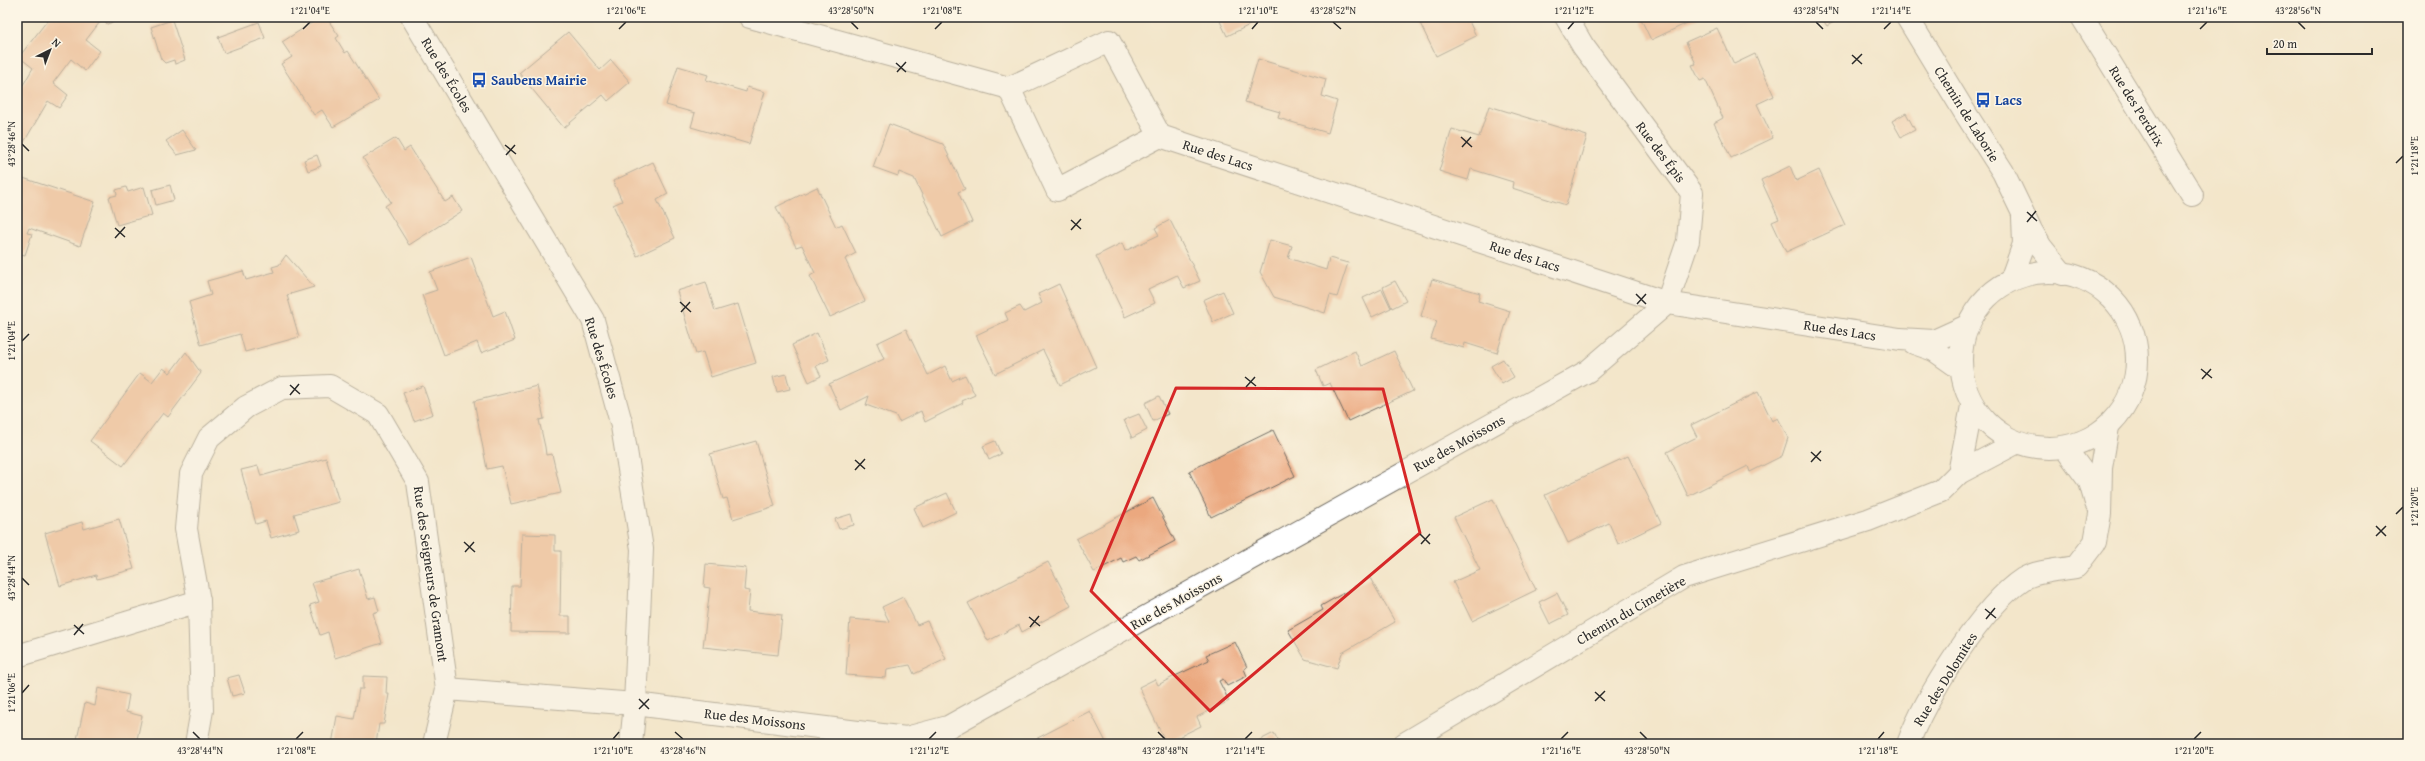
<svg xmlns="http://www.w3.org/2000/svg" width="2425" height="761" font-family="'Gentium Book Plus',serif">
<rect width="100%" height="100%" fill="#fcf5e5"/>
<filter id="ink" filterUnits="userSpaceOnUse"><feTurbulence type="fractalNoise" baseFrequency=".025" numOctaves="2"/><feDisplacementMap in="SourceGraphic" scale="8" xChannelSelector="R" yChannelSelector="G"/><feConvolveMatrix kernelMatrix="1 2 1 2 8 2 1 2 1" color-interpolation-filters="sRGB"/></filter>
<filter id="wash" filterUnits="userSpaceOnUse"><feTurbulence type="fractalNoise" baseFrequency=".012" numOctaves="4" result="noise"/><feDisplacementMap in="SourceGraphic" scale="16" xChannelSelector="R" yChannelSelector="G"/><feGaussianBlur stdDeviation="0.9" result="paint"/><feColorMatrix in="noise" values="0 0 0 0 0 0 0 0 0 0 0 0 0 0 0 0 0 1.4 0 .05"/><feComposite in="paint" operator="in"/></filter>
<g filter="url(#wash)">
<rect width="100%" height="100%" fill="#f3e6cb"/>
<g id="blocks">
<g fill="#eba87f">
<path d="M50 17H128L107 24 103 18 86 40 100 51 85 71 71 59 53 83 68 95 59 108 48 101 20 149 17 148V82L23 85 33 68 19 57Z"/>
<path d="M321 17H326L339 36 336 38 345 53 348 51 379 100 333 127 322 110 314 115 281 64 292 57 282 42Z"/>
<path d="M1222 17H1266L1227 36 1220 21 1223 19Z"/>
<path d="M1417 17H1467L1476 36 1436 56Z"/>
<path d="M1640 17H1700L1651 40Z"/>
<path d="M1821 17H1842L1827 26Z"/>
<path d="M172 20 185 60 175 64 174 60 165 63 161 59 151 27Z"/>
<path d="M259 22 265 38 224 53 218 37Z"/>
<path d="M1717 28 1734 64 1755 54 1774 96 1757 104 1773 138 1731 158 1714 123 1723 118 1705 79 1700 81 1692 65 1696 64 1686 42Z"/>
<path d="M568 32 600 70 611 60 630 82 608 101 603 95 564 128 519 73Z"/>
<path d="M1258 59 1326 79 1322 96 1337 101 1328 133 1278 118 1280 112 1245 102Z"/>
<path d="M678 66 708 75 706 80 746 92 747 87 765 92 749 144 691 127 695 113 666 105Z"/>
<path d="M1489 106 1587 136 1566 205 1512 188 1513 182 1471 169 1468 180 1439 171 1452 129 1479 137Z"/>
<path d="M1906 113 1915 130 1901 137 1892 121Z"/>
<path d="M889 124 943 144 965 189 958 192 972 222 942 237 914 178 899 172 898 176 873 167Z"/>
<path d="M182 130 196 150 177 155 166 141Z"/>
<path d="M396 138 404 151 410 147 445 202 453 197 462 211 409 245 385 206 391 202 363 158Z"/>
<path d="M317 155 321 166 308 171 304 160Z"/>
<path d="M653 162 668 194 657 200 675 238 637 256 613 205 622 201 613 181Z"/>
<path d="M1790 166 1796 181 1819 170 1845 225 1786 252 1772 222 1779 219 1761 180Z"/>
<path d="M17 176 95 202 80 246 29 228 27 233 32 234 25 255 17 253Z"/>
<path d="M170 185 174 200 156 205 152 190Z"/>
<path d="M126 187 128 192 144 187 152 215 117 225 109 197 117 195 116 190Z"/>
<path d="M817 187 836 227 842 224 856 253 845 259 865 301 830 317 810 276 815 273 802 245 796 247 776 207Z"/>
<path d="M1170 220 1200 281 1184 288 1177 275 1148 289 1155 303 1125 317 1096 256 1122 243 1125 251 1159 235 1155 228Z"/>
<path d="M1270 240 1292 246 1288 258 1326 270 1329 258 1348 263 1337 297 1330 295 1325 313 1274 297 1260 272Z"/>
<path d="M286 255 314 287 287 295 299 337 245 352 240 334 201 345 189 302 211 295 207 281 243 271 246 280 274 272 272 267 279 265Z"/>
<path d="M471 257 493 316 505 311 515 340 481 353 477 342 444 355 422 295 437 290 430 272Z"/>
<path d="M1432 279 1480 293 1478 301 1510 311 1497 353 1465 343 1464 348 1431 339 1437 321 1421 316Z"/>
<path d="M1395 281 1406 301 1392 308 1383 287Z"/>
<path d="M706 282 715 311 738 304 756 363 711 377 703 352 696 354 677 291Z"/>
<path d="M1059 284 1096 367 1060 385 1043 350 995 374 976 335 1008 320 1005 313 1020 306 1024 312 1042 303 1038 294Z"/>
<path d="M1382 289 1391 308 1372 317 1363 298Z"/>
<path d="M1223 291 1233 313 1213 322 1203 300Z"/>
<path d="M906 329 928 375 945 366 952 381 965 375 975 395 962 401 963 403 925 422 921 411 899 422 896 416 866 405 869 396 841 410 829 384 884 359 877 343Z"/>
<path d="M817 333 829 360 816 366 821 376 809 382 792 345Z"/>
<path d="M1355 351 1362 366 1394 351 1413 391 1348 421 1330 383 1323 386 1316 370Z"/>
<path d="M186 352 201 373 168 417 163 413 123 466 90 441 140 373 152 382 163 368 170 373Z"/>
<path d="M1503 359 1514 377 1502 384 1491 366Z"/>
<path d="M786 374 790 389 777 392 773 377Z"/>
<path d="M423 386 433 414 414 421 403 393Z"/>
<path d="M537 386 544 419 539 420 545 447 546 455 552 454 561 493 511 504 502 466 487 469 474 401Z"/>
<path d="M1758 392 1772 421 1778 418 1788 438 1782 456 1750 472 1748 466 1688 496 1667 452 1697 437 1691 425Z"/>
<path d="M1159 396 1168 414 1153 421 1145 403Z"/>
<path d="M1139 414 1147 430 1132 438 1124 420Z"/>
<path d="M1273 430 1295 476 1211 517 1189 471Z"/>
<path d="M756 441 775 506 733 519 727 498 723 499 710 454Z"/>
<path d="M995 441 1001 454 989 460 983 446Z"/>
<path d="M1628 456 1661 523 1618 544 1609 523 1568 543 1545 495Z"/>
<path d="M326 458 339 502 294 514 299 530 271 538 266 521 256 524 241 470 258 466 261 476Z"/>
<path d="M947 493 956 512 923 528 914 508Z"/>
<path d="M1153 498 1175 541 1139 560 1136 556 1123 562 1121 558 1094 572 1076 539Z"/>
<path d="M1493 499 1536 590 1472 621 1453 582 1480 570 1454 517Z"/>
<path d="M851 514 854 525 839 529 835 519Z"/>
<path d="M119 519 134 569 97 579 96 575 60 586 45 533 82 522 84 529Z"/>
<path d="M522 534 555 535V551H561L560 616H570V633L511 632 512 586H520Z"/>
<path d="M1048 562 1071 606 1022 632 1019 625 988 641 968 603Z"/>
<path d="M706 564 746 568 744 590 750 591 748 611 782 615 778 655 703 647 710 588 704 587Z"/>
<path d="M359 569 368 599 375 597 379 611 373 613 382 643 335 658 328 632 320 635 310 605 319 602 312 583Z"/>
<path d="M1370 578 1395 622 1342 653 1337 668 1305 659 1288 630 1323 610 1321 606Z"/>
<path d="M1557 593 1568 615 1550 624 1539 602Z"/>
<path d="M903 597 917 625 927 621 946 659 914 674 910 665 887 669 886 678 846 675 850 619 886 622 889 621 882 607Z"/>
<path d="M1235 642 1247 667 1244 669 1247 676 1227 686 1223 679 1219 681 1229 701 1197 717 1201 726 1166 743 1139 687 1155 679 1158 685 1171 678 1209 660 1206 655Z"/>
<path d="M239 675 245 693 232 696 227 678Z"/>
<path d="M363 676 387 677 386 694H389L384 724H379L376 744H332L337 716 354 719 359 689H363Z"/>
<path d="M98 688 129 695 126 712 142 716 136 744H76L85 703 95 706Z"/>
<path d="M1090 711 1107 744H1026Z"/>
<path d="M1274 733 1280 744H1259L1258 741Z"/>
</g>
</g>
</g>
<g filter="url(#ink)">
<use href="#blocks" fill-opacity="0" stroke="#716c63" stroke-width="1"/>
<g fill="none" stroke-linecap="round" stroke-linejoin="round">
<g stroke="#716c63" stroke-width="24">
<g id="minor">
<path d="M412 17 593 320 622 426 642 549 635 704 631 744"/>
<path d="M750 17 1009 88 1109 41 1160 136 1667 303 1900 339 1934 341 1967 326"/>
<path d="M1907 17 1964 111 2003 172 2031 230 2041 247 2063 274"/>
<path d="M2082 17 2192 195"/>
<path d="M1009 88 1057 190 1160 136"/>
<circle cx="2049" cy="360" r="88"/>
<path d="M2011 280 2024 244 2023 217"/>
<path d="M1914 343 1934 350 1961 369"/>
<path d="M2065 448 2090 482 2096 503"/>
<path d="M1959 473 1972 406"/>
<path d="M17 656 199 601"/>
<path d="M447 689 635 704 906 738 948 727 1588 371 1667 303 1688 241 1692 193 1583 46 1566 17"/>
<path d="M196 744 202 710 199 601 186 529 191 474 209 438 246 407 282 388 330 386 378 414 418 482 447 689 434 744"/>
<path d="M1404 744 1684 577 1868 520 1941 491 1959 473 2016 443"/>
<path d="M1908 744C1924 699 1983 605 2023 579 2038 570 2060 570 2076 567L2095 542 2100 514 2101 468 2108 427"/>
</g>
</g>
<use href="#minor" stroke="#fff" stroke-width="22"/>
</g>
</g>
<path d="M0 0H2425V761H0ZM1176 388 1383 389 1420 533 1210 711 1091 591Z" fill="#f3e6cb" fill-opacity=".55" fill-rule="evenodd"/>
<path fill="none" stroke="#d62828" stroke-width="3" stroke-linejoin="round" d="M1176 388 1383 389 1420 533 1210 711 1091 591Z"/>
<path fill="none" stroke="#2b2b2b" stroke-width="1.5" d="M851 22 858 29M1333 22 1341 29M1816 22 1823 29M2298 22 2305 29M303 29 310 22M619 29 626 22M935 29 942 22M1252 29 1258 22M1568 29 1574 22M1884 29 1891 22M2200 29 2207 22M1852 55 1862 64M896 63 906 72M1852 64 1862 54M897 72 906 62M1461 137 1472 147M22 144 29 151M505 145 516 154M1462 147 1471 137M506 155 515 145M2396 163 2403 156M2027 212 2037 221M1071 220 1081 229M2027 222 2036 211M115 228 125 237M1071 230 1081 219M115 238 125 227M1636 294 1646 304M680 302 691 312M1637 304 1646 294M681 312 690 302M22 341 29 334M2201 369 2212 378M1245 377 1256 386M2202 379 2211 369M290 385 300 394M1246 387 1255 377M290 395 299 384M1811 452 1821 461M855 460 865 469M1811 462 1821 451M855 470 865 459M2396 514 2403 507M2376 526 2386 536M1420 534 1430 544M2376 536 2386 526M464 542 475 552M1421 544 1430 534M465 552 474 542M22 578 29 585M1985 609 1996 618M1029 617 1040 626M1986 619 1995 608M74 625 84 634M1030 627 1039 616M74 635 83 624M1595 692 1605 701M22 693 29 685M639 699 649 709M1595 701 1605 691M639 709 649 699M193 732 200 739M675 732 683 739M1158 732 1165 739M1640 732 1647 739M296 739 303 732M613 739 619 732M929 739 936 732M1245 739 1252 732M1561 739 1568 732M1878 739 1884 732M2194 739 2201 732"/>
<defs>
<g id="bus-bare" transform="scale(1.2)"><path d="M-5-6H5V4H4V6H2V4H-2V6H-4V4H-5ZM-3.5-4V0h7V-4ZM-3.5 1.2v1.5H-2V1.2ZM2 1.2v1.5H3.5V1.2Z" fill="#1a4fb4" stroke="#fcf5e5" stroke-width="2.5" paint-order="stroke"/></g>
</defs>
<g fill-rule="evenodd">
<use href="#bus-bare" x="479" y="80"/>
<use href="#bus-bare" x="1983" y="100"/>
</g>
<g text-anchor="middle" stroke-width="3" stroke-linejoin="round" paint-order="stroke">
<g font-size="14" fill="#2b2b2b" stroke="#fcf5e5">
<text transform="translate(447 75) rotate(59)" y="5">Rue des Écoles</text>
<text transform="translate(2137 106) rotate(58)" y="5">Rue des Perdrix</text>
<text transform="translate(1967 114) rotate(58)" y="5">Chemin de Laborie</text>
<text transform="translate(1661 152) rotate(53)" y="5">Rue des Épis</text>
<text transform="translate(1218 155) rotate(18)" y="5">Rue des Lacs</text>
<text transform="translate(1525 256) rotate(18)" y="5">Rue des Lacs</text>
<text transform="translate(1840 330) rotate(9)" y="5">Rue des Lacs</text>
<text transform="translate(602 358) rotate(73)" y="5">Rue des Écoles</text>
<text transform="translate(1459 443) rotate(-29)" y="5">Rue des Moissons</text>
<text transform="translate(431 574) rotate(82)" y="5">Rue des Seigneurs de Gramont</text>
<text transform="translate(1176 601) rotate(-29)" y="5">Rue des Moissons</text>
<text transform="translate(1631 610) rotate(-30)" y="5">Chemin du Cimetière</text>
<text transform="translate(1945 679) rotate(-58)" y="5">Rue des Dolomites</text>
<text transform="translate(755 719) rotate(7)" y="5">Rue des Moissons</text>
</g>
<g font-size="14" font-weight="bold" fill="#164399" stroke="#fcf5e5" text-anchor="start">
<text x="491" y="85">Saubens Mairie</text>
<text x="1995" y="105">Lacs</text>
</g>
</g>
<rect width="2425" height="761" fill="none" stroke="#fcf5e5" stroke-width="44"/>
<g transform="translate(50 50) rotate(42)" stroke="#fcf5e5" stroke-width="3" paint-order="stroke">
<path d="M0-3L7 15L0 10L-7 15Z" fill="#2b2b2b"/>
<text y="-6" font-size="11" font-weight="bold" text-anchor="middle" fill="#2b2b2b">N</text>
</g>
<path d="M2267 48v6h105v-6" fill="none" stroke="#2b2b2b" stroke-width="2"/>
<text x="2273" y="48" font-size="12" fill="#2b2b2b" stroke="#fcf5e5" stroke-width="3" paint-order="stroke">20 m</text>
<rect x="22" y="22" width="2381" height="717" fill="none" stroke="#2b2b2b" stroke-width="1.5"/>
<g font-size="10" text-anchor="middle" fill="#2b2b2b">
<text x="310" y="14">1°21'04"E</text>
<text x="626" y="14">1°21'06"E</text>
<text x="851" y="14">43°28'50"N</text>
<text x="942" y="14">1°21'08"E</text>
<text x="1258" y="14">1°21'10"E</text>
<text x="1333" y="14">43°28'52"N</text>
<text x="1574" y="14">1°21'12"E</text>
<text x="1816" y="14">43°28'54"N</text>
<text x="1891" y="14">1°21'14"E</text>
<text x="2207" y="14">1°21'16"E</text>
<text x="2298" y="14">43°28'56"N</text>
<text transform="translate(11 144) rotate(-90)" y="4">43°28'46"N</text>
<text transform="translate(2414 156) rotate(-90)" y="4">1°21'18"E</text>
<text transform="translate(11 341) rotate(-90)" y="4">1°21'04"E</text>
<text transform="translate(2414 507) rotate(-90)" y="4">1°21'20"E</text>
<text transform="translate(11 578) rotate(-90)" y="4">43°28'44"N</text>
<text transform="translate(11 693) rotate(-90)" y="4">1°21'06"E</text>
<text x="200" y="754">43°28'44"N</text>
<text x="296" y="754">1°21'08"E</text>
<text x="613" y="754">1°21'10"E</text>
<text x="683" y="754">43°28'46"N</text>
<text x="929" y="754">1°21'12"E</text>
<text x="1165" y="754">43°28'48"N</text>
<text x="1245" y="754">1°21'14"E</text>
<text x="1561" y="754">1°21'16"E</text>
<text x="1647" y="754">43°28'50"N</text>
<text x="1878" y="754">1°21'18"E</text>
<text x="2194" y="754">1°21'20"E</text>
</g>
</svg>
